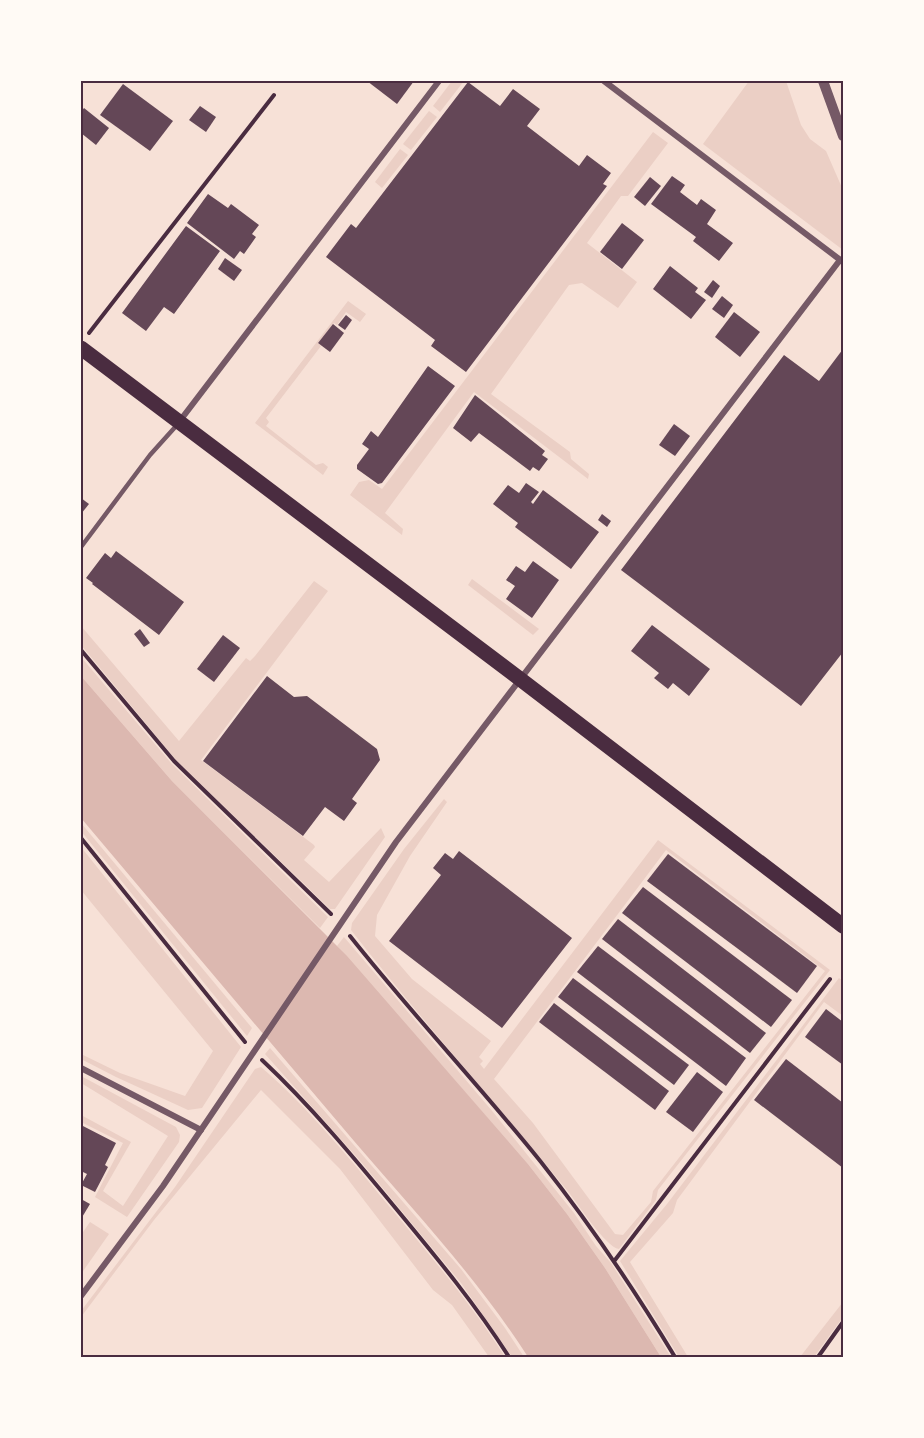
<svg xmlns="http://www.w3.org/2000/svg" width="924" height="1438" font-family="Raleway,sans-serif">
<rect width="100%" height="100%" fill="#f7e1d7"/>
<g fill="#ebcfc5" fill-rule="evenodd">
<path d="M452 81H464L440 112 433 106Z"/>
<path d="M749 81H786L801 125 810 139 826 151 843 190V250L703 144Z"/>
<path d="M429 111 437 117 411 150 403 144Z"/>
<path d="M653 132 668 143 628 196H621L587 243 637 282 618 308 582 283 569 285 491 394 570 452 571 459 589 474 588 479 474 392 385 513 403 529 402 535 350 495 359 482 369 480 382 489Z"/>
<path d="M400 149 408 155 382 188 375 182Z"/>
<path d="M348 301 366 314 360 322 346 312 337 325 334 323 318 343 321 346 266 418 269 422 266 426 316 465 323 463 328 467 323 475 255 423Z"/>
<path d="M472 579 539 629 533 635 468 585Z"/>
<path d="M314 581 328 591 201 760 314 845 315 847 304 860 329 882 381 828 385 837 335 909H330L176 760 81 645V626L179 741 246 658 250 661 255 656Z"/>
<path d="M81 657 171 763 328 917 320 928 172 781 81 676Z"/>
<path d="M444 799 447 802 410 856 377 915 375 936 412 979 491 1041 479 1057 483 1061 480 1064 484 1069 658 840 830 970 658 1190 656 1200 619 1249C605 1247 577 1202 566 1189 496 1102 420 1019 351 930L352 923 404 849ZM666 850 825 971 653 1191 651 1202 623 1235 615 1234 533 1123 494 1079Z"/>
<path d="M81 823 252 1028 247 1036 81 831Z"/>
<path d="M81 847 241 1047 202 1108 188 1110 116 1077 81 1059V1054L120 1073 185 1096 213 1051 81 890Z"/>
<path d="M344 937 493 1112 574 1213 596 1246 611 1263 671 1357H661L605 1268 567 1214 528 1164 337 946Z"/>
<path d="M839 978 843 981V1016L824 1002 677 1200 673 1213 630 1262 688 1357H679L620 1261 667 1204Z"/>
<path d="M270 1048 461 1269 505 1328 524 1357H512L461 1283 362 1163 265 1054Z"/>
<path d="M261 1067C310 1109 353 1163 394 1212 433 1259 472 1305 505 1357H489L452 1305 433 1290 340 1169 261 1090 154 1220 81 1317V1311L175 1187 255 1069Z"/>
<path d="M81 1076 176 1127 180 1135 179 1142 127 1217 95 1197 123 1143 81 1122V1115L131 1142 103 1191 123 1206 168 1136 81 1083Z"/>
<path d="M90 1222 109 1234 81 1274V1235Z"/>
<path d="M843 1302V1317L814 1357H800Z"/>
</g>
<path fill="#dcb8b0" d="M81 676 172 781 347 956 528 1164 567 1214 605 1268 661 1357H528C478 1279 414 1211 354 1141 263 1034 172 926 81 818Z"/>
<g fill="#644757">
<path d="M367 81H414L397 104Z"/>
<path d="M468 82 500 106 513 89 540 109 527 126 579 166 587 155 611 173 603 184 607 186 466 372 431 346 435 340 326 257 351 224 356 228Z"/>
<path d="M123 84 173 121 150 151 100 115Z"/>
<path d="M200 106 216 117 206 132 189 120Z"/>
<path d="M84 108 109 128 96 145 81 133V112Z"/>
<path d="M672 176 685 185 680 192 697 205 701 199 716 210 707 224 733 243 719 261 693 241 696 237 651 204Z"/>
<path d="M650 177 661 186 645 206 634 197Z"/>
<path d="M208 194 228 208 231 204 259 225 252 234 256 237 244 254 240 251 234 259 187 223Z"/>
<path d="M622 223 644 240 622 269 600 252Z"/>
<path d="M186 226 220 251 174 314 164 307 146 331 122 313Z"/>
<path d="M225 258 242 270 234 281 218 269Z"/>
<path d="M670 266 698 288 695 292 706 300 691 319 653 289Z"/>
<path d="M713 280 720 286 712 298 704 292Z"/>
<path d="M722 296 733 305 724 318 712 309Z"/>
<path d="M734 312 760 332 740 357 715 337Z"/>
<path d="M346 315 352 320 345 330 338 325Z"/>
<path d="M333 324 344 333 330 352 318 343Z"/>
<path d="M843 349V652L801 706 621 570 784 355 819 381Z"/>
<path d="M428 366 455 386 382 483 378 484 357 469V465L369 449 362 444 371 431 378 437Z"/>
<path d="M475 395 545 451 542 455 548 459 539 471 533 467 530 471 479 433 471 442 453 428Z"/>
<path d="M674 424 690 436 675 456 659 445Z"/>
<path d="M526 483 539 492 531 502 533 504 543 490 599 532 571 569 515 527 518 523 493 504 508 485 519 493Z"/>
<path d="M81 498 89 504 81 514Z"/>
<path d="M602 514 611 521 607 527 598 520Z"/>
<path d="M116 551 184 602 159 635 92 584 93 583 86 578 105 553 111 558Z"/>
<path d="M533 561 559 580 532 618 506 599 515 586 506 580 516 566 525 572Z"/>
<path d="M652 625 710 669 689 696 673 683 668 689 654 678 659 673 631 651Z"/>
<path d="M140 629 150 643 144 647 134 634Z"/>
<path d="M223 635 240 648 214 682 197 669Z"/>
<path d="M267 676 294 697 307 696 377 749 380 760 352 799 357 803 344 821 325 807 303 836 203 761Z"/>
<path d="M459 851 572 938 502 1028 389 941 441 875 433 868 445 853 453 859Z"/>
<path d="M668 854 817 966 797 993 647 881Z"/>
<path d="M643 887 792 1000 771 1027 622 913Z"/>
<path d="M618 919 766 1033 750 1053 602 939Z"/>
<path d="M598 946 746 1058 726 1086 577 972Z"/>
<path d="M573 978 689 1065 674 1085 558 997Z"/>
<path d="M554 1003 669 1091 655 1110 539 1022Z"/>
<path d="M826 1009 843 1022V1065L805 1037Z"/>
<path d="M786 1059 843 1103V1168L754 1100Z"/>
<path d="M697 1072 723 1092 693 1132 666 1112Z"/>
<path d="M81 1125 116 1143 105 1165 108 1167 95 1192 81 1185 87 1174 81 1171Z"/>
<path d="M81 1199 90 1204 81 1219Z"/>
</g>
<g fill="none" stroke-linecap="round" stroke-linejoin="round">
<g stroke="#4a2c40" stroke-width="4">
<path d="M89 333 274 95"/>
<path d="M81 650 174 761 331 914"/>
<path d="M81 838 245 1042"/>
<path d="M350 936C411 1013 479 1085 541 1162 590 1224 634 1289 675 1357"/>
<path d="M262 1060C311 1106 355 1159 398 1211 437 1258 476 1305 509 1357"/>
<path d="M615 1260 830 979"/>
<path d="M818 1357 843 1322"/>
</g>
<path stroke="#755966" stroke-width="4.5" d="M81 547 150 455 177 425"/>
<g stroke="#755966" stroke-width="6">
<path d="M604 81 843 262"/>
<path d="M179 422 439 81"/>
<path d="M81 1068 201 1130"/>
<path d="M81 1296 163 1186 396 842 840 260"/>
</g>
<path stroke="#755966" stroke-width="10" d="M823 81 843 136"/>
<path stroke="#4a2c40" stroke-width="15" d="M81 348 520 679 843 926"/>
</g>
<rect width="924" height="1438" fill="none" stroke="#fffaf5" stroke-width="165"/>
<rect x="82" y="82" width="760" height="1274" fill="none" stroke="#4a2c40" stroke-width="2"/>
</svg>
